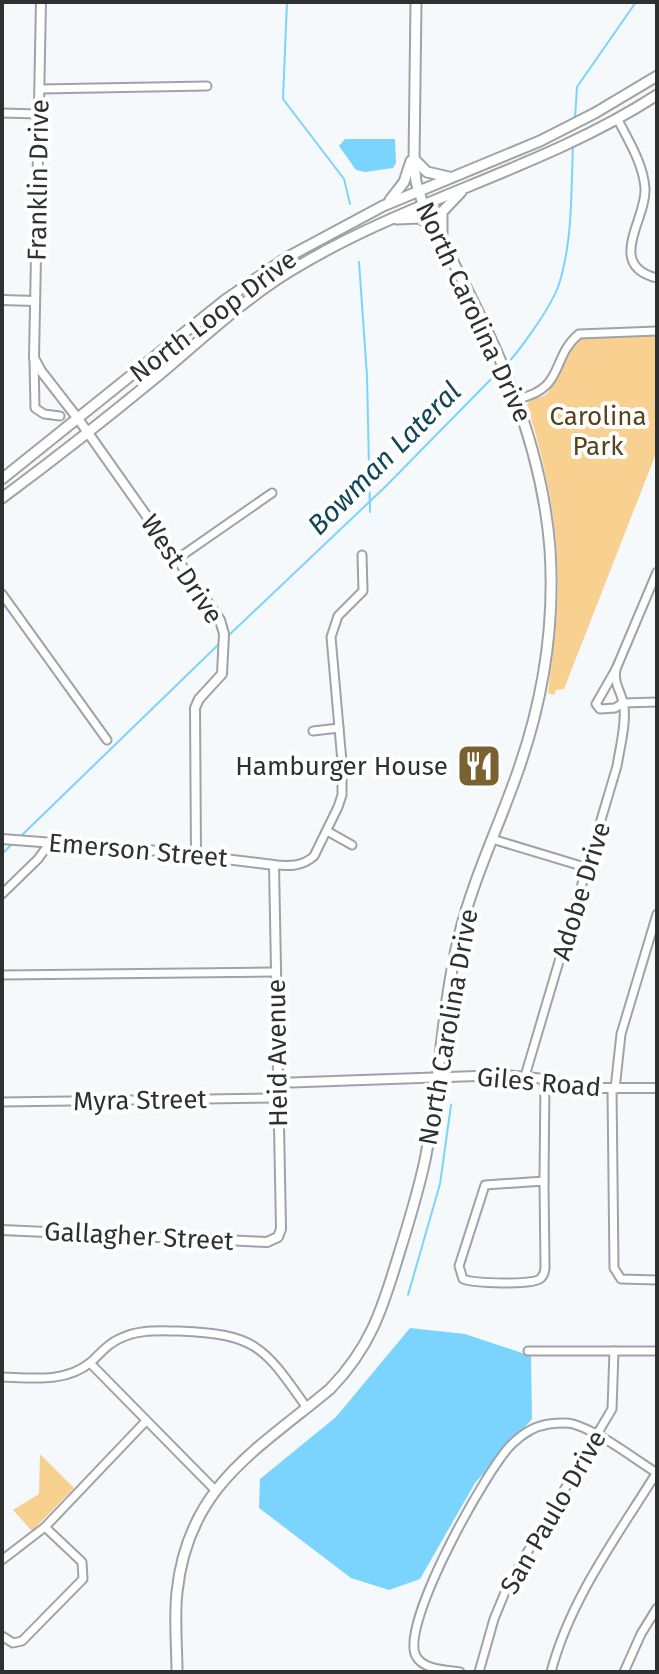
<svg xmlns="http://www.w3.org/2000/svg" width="659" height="1674" font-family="'Fira Sans',sans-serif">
<rect width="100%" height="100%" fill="#f5f9fb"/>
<g fill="#f8d090">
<path d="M657 335V451L564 689 556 690 554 695 548 693C551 666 555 639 557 613 562 542 548 472 527 405L530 400 544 396 550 390 579 336Z"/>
<path d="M40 1454 74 1488 32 1531 13 1510 39 1494Z"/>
</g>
<g fill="#7bd4fd">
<path d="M345 139H395L396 163 393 168 365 172 356 170 339 146Z"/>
<path d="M410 1328 465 1334 531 1356 532 1419 475 1483 420 1579 389 1590 351 1578 259 1508 260 1479 336 1417Z"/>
</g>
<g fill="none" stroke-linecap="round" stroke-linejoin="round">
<g stroke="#7bd4fd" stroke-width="2">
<path d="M287 2 283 99 344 179 350 204"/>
<path d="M575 118 577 87 636 2"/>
<path d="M359 262 367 376 370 512"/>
<path d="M506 365C521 349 550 308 558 287 573 243 571 191 573 145"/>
<path d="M228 636 385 487 501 369"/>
<path d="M21 836 220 643"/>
<path d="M2 854 13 843"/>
<path d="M408 1295 440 1184 451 1105"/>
</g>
<g stroke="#a0a3a5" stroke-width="11">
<g id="minor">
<path d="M40 89 207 86"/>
<path d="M2 113 39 114"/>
<path d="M617 118C628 140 643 163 645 188 647 219 605 265 657 278"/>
<path d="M34 360 35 408 44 414 60 416"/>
<path d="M517 399C566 389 550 358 579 334L657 331"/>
<path d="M177 559 272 493"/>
<path d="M657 572 616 669 596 704 600 709 615 708 623 703 657 702"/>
<path d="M2 594 107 740"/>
<path d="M313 731 339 728"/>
<path d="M327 831 352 845"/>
<path d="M492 839 588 868"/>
<path d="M274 865C289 866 302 867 314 856L338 807 342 795V762L331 637 338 616 363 591 362 555"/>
<path d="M2 894 38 859 51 841"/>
<path d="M2 975 275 972"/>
<path d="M525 1076 617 766C620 747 626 726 624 707 622 692 613 684 616 669"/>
<path d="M612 1089 614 1268 621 1279 657 1280"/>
<path d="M615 1089 621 1034 657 914"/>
<path d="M2 1102 278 1098"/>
<path d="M544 1181 545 1266C545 1270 544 1275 541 1278 534 1286 473 1283 463 1279L459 1266 485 1185Z"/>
<path d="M544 1181 545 1079"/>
<path d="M528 1351H657"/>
<path d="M90 1363 215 1490"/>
<path d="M2 1377C32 1378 66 1383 91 1362 100 1354 107 1344 119 1339 138 1329 158 1331 179 1331 257 1334 264 1347 307 1408"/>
<path d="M2 1560 45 1527 145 1422"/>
<path d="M2 1636 13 1643 22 1641 83 1579 82 1562 45 1527"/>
<path d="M460 1672C447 1670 423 1670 416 1656 399 1626 487 1468 512 1444 522 1434 535 1426 549 1424 557 1423 566 1422 573 1424 600 1432 633 1458 657 1473"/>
<path d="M479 1672 494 1619 508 1585 612 1409 614 1351"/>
<path d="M551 1672C570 1599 618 1535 657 1472"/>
<path d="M624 1672 641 1634 657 1608"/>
</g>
</g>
<g stroke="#a0a3a5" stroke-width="12">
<g id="tertiary">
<path d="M41 2 34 358 41 371 79 420 220 620 224 634 222 674 199 699 195 708 196 855"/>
<path d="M2 300 35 301"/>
<path d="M2 839 159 851 274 865 281 1229 278 1237 267 1242 2 1230"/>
<path d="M277 1083 505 1075 545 1079 592 1088H657"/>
</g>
</g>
<g stroke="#a0a3a5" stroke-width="13">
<g id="secondary">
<path d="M415 160 427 172 449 177"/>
<path d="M390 200 404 182 411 161"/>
<path d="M397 219 419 218 432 225"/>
<path d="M442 234V212L461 192"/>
<path d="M2 479 225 300 286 258 383 206 540 141 595 113 657 76"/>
<path d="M2 498C56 458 108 417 159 375 202 339 244 299 292 270 408 199 543 169 657 95"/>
<path d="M177 1672C177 1646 174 1618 177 1592 188 1486 257 1450 330 1389 370 1348 382 1310 398 1257 408 1225 418 1193 425 1160 440 1086 441 1010 459 936 473 879 499 826 518 771 543 700 555 624 550 549 540 420 481 316 423 204L416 182 414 161 416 2"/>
</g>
</g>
<use href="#minor" stroke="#fff" stroke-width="7"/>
<use href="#tertiary" stroke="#fff" stroke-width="8"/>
<use href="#secondary" stroke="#fff" stroke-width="9"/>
</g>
<defs>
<g id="restaurant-square" transform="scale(2.3)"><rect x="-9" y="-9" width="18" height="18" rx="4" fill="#7b6032" stroke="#fff"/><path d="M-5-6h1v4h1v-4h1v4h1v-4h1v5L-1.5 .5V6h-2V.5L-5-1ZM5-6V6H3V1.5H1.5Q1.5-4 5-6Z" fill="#fff"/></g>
</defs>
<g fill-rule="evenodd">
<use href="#restaurant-square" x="479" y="766"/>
</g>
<g text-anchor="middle" stroke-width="8" stroke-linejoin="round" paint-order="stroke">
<g font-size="26" fill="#2f3131" stroke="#fff">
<text transform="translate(38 180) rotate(-89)" y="9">Franklin Drive</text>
<text transform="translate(474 312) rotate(65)" y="9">North Carolina Drive</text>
<text transform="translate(213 316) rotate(-37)" y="9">North Loop Drive</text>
<text transform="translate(182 569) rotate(56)" y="9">West Drive</text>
<text transform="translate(138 850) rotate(5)" y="9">Emerson Street</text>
<text transform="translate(581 891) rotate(-73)" y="9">Adobe Drive</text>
<text transform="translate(448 1027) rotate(-80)" y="9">North Carolina Drive</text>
<text transform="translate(277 1053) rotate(-91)" y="9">Heid Avenue</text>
<text transform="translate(539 1082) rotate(5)" y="9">Giles Road</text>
<text transform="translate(140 1100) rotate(-1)" y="9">Myra Street</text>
<text transform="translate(139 1236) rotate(3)" y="9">Gallagher Street</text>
<text transform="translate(553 1512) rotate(-60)" y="9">San Paulo Drive</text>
</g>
<g font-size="26" fill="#5a421b" stroke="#fff">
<text x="598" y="425">Carolina<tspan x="598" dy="30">Park</tspan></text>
</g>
<g font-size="26" fill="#2f3131" stroke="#fff" text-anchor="end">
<text x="448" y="775">Hamburger House</text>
</g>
<g font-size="28" font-style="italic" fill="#12465a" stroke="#fff">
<text transform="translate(384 458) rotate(-45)" y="10">Bowman Lateral</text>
</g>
</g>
<rect width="659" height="1674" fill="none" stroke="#2f3131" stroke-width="8"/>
</svg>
